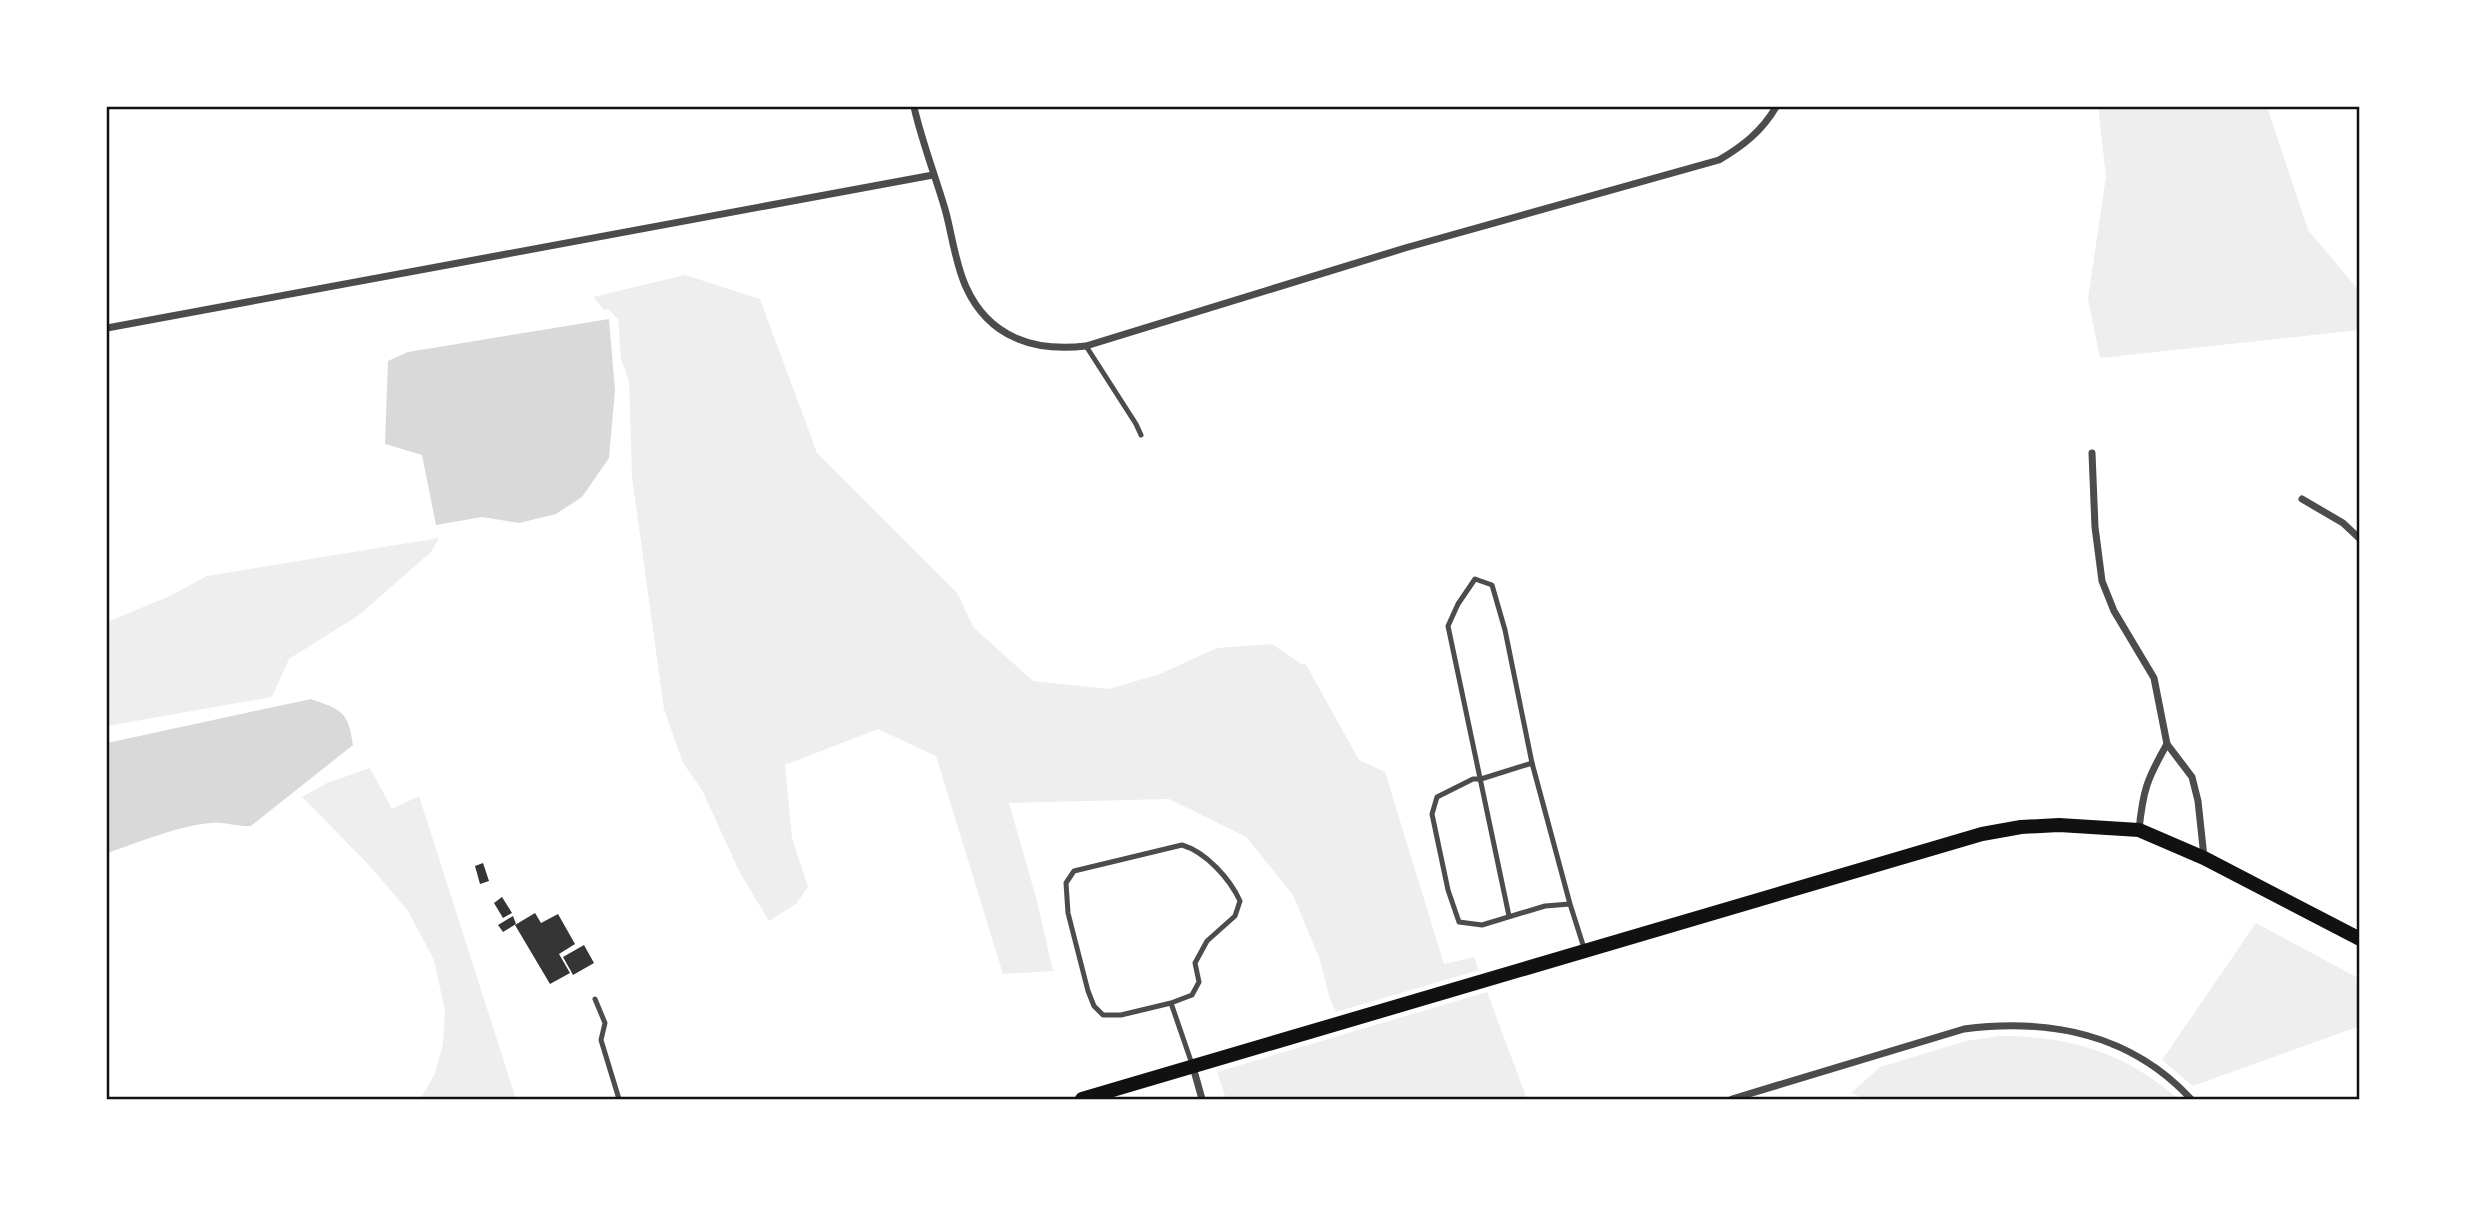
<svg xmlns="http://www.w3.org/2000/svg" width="2467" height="1206" font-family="'Fira Sans',sans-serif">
<rect width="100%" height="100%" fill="#fff"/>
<g fill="#eee">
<path d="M2098 107H2267L2308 230 2360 292V330L2100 358 2088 299 2106 176Z"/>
<path d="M685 275 760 299 817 453 958 594 973 627 1033 681 1109 689 1160 674 1217 648 1272 644 1303 665 1305 663 1359 760 1385 772 1444 964 1474 957 1479 970 1336 1012 1329 996 1320 960 1293 895 1246 837 1169 799 1009 803 1037 901 1053 971 1003 974 936 756 878 729 785 765 792 838 808 887 796 904 769 921 740 873 702 790 683 763 664 709 632 477 629 381 621 359 618 319 608 309 604 310 593 297Z"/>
<path d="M439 538 431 552 359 615 289 659 272 697 107 726V622L170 596 207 576Z"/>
<path d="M370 768 392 809 419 796 516 1099H420L434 1076 443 1044 445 1011 434 960 408 911 368 864 302 797 327 783Z"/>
<path d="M2256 923 2360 979V1026L2193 1086 2162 1060Z"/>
<path d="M1487 992 1527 1099H1226L1217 1072Z"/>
<path d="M1999 1036C2069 1036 2124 1052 2178 1099H1867L1851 1093 1880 1067 1966 1041Z"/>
</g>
<g fill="#d9d9d9">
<path d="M609 319 615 390 609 458 582 497 556 514 519 523 482 517 436 525 422 455 385 444 388 361 408 352Z"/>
<path d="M311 699C342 710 348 711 353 745L251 826C237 827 226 822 213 823 186 823 134 844 107 853V743Z"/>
</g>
<g fill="#353535">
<path d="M483 863 489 881 480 884 475 866Z"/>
<path d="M502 897 512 913 503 918 494 903Z"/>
<path d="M535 913 541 923 558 914 575 944 559 954 570 973 550 984 515 925Z"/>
<path d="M513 916 516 924 503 932 498 925Z"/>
<path d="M584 945 594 963 573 975 563 957Z"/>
</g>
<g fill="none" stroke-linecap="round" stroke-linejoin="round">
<g stroke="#4c4c4c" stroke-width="5">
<path d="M1086 346 1136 424 1141 435"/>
<path d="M1570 904 1532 763 1481 779H1473L1437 797 1432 814 1448 890 1459 922 1482 925 1545 906 1570 904 1584 948"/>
<path d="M1509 916 1448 626 1458 604 1475 579 1492 585 1505 630 1532 763"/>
<path d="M595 999 605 1023 601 1040 619 1099"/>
<path d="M1171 1003 1121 1015H1103L1094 1006 1088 991 1068 913 1066 883 1074 871 1182 845C1206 852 1230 879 1240 901L1235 916 1207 941 1195 963 1199 982 1192 995 1171 1003 1192 1064"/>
</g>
<g stroke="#4c4c4c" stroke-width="7">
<path d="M914 107C922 142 935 175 945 209 952 234 955 263 966 287 989 338 1035 352 1086 346L1405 248 1719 160C1743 146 1762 131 1776 107"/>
<path d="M107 328 933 175"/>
<path d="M2092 453 2095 527 2102 581 2114 611 2154 678 2167 744 2192 777 2198 801 2204 857"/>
<path d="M2302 499 2343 523 2360 539"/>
<path d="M2139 830C2143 790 2147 779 2167 744"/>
<path d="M1193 1067 1202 1099"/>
<path d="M1732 1099 1964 1029C2049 1018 2131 1034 2191 1099"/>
</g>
<path stroke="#111" stroke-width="14" d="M1082 1099 1982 834 2021 827 2059 825 2139 830 2204 858 2360 939"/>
</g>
<rect width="2467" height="1206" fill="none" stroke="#ffffff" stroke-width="217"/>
<rect x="108" y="108" width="2250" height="990" fill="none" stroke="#111" stroke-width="2.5"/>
</svg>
